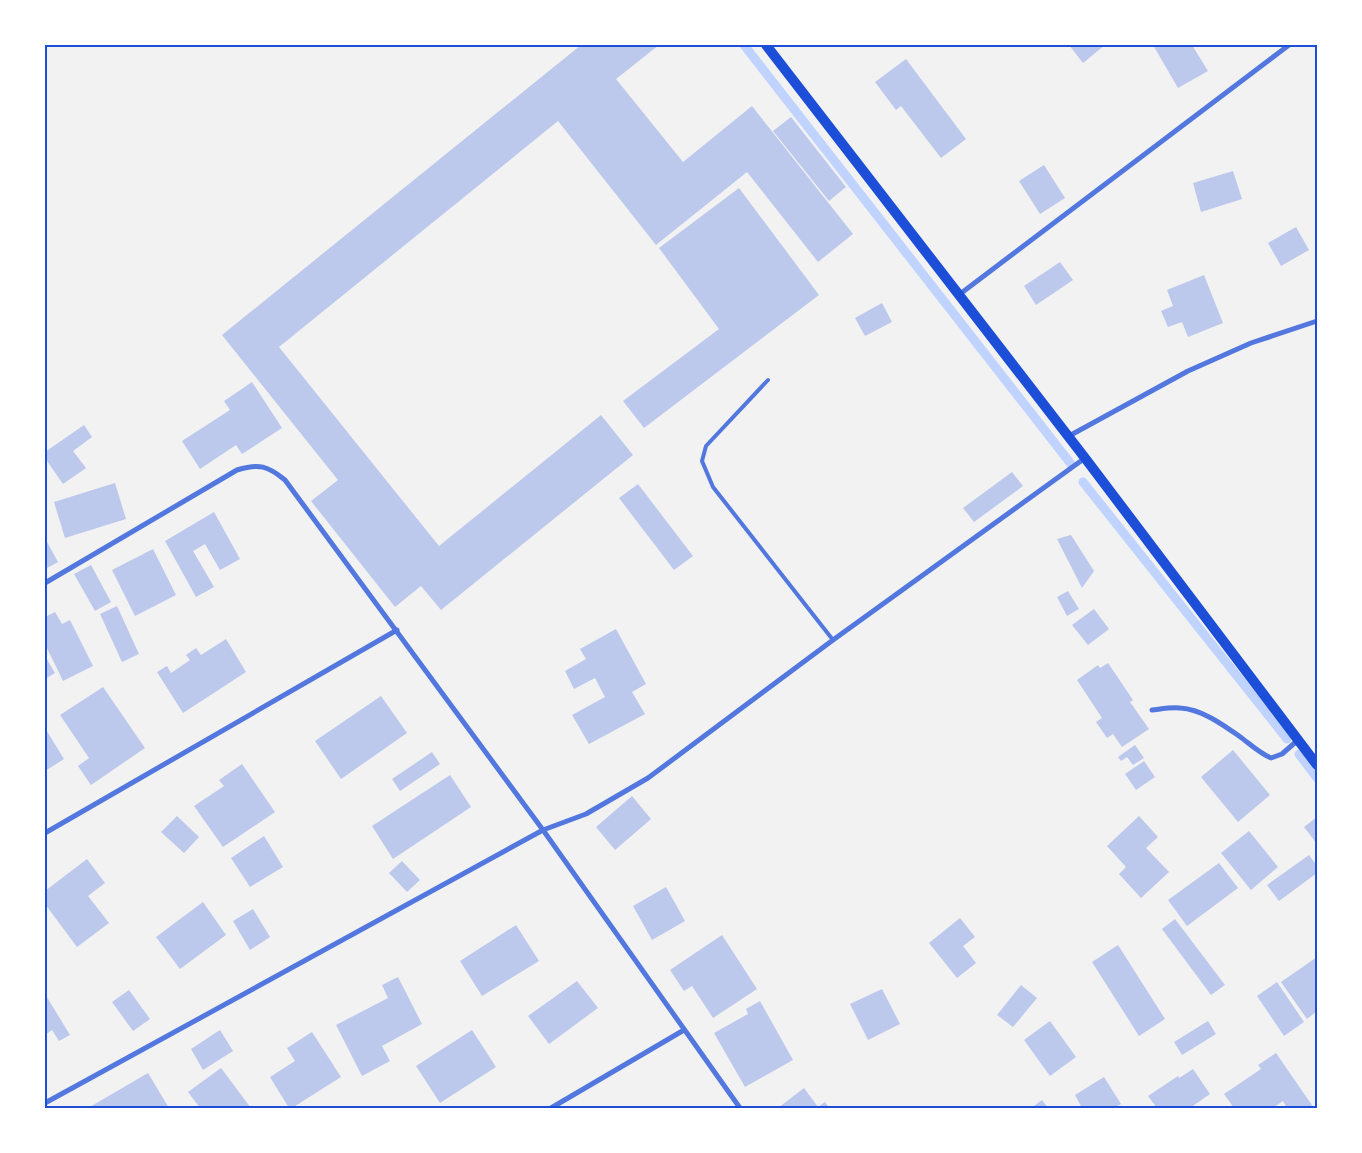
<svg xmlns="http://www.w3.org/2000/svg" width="1362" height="1153" font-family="Commissioner,sans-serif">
<rect width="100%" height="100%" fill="#f2f2f2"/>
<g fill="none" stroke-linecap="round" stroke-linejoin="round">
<g stroke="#bfd3fe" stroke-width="9">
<path d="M744 45 1071 464"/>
<path d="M1083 482 1287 739"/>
<path d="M1299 754 1317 778"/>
</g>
</g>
<g fill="#bdc9ec">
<path d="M581 45H659L616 79 683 162 752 106 853 234 818 262 747 172 656 245 558 121 279 347 439 546 601 415 633 455 441 610 421 586 395 607 311 501 338 480 222 335Z"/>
<path d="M1069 45H1105L1083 63Z"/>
<path d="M1153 45H1192L1208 71 1178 88Z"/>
<path d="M906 59 966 139 941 158 901 106 896 110 875 82Z"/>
<path d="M791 117 846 187 829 201 773 131Z"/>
<path d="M1044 165 1065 198 1040 214 1019 181Z"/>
<path d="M1233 171 1242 199 1201 212 1193 183Z"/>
<path d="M739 188 819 295 644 428 623 401 719 329 659 248Z"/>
<path d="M1296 227 1309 250 1281 266 1268 243Z"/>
<path d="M1060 262 1073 280 1036 305 1024 286Z"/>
<path d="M1204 275 1223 323 1188 337 1182 322 1168 327 1161 311 1173 306 1167 290Z"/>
<path d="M882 303 892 322 865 336 855 318Z"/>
<path d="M252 382 282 428 242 454 236 445 200 469 182 441 230 410 224 401Z"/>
<path d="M84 425 92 437 73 451 86 468 63 484 45 458V452Z"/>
<path d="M1012 472 1023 486 974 522 963 508Z"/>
<path d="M115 483 126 519 65 538 54 502Z"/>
<path d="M638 484 693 556 674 570 619 498Z"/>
<path d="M214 512 240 559 220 570 205 544 193 551 214 587 196 597 165 541Z"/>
<path d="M1071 535 1094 571 1082 588 1057 539Z"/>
<path d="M45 538 58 562 45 569Z"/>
<path d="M153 549 176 595 135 616 112 570Z"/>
<path d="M91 565 111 602 95 611 74 574Z"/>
<path d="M1068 591 1079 609 1067 616 1057 597Z"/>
<path d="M117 606 139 654 122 662 100 614Z"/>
<path d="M1094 609 1109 629 1088 645 1072 625Z"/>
<path d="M55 612 62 624 70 620 93 666 63 681 45 644V617Z"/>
<path d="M616 629 646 684 632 692 645 714 589 744 572 715 605 697 595 678 574 689 565 671 586 659 580 649Z"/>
<path d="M226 639 246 672 183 713 157 672 167 666 171 673 190 660 186 655 196 648 201 655Z"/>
<path d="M45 656 55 673 45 679Z"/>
<path d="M1108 663 1133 700 1130 702 1149 729 1122 747 1113 734 1107 738 1096 722 1102 718 1077 680 1098 665 1100 668Z"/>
<path d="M103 687 145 748 91 785 78 766 89 758 60 715Z"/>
<path d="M381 696 407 733 341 779 315 741Z"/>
<path d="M45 728 64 759 45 771Z"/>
<path d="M1135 745 1144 758 1133 765 1127 757 1121 761 1118 757Z"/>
<path d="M1233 750 1270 795 1238 822 1201 777Z"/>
<path d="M432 752 440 764 400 791 392 779Z"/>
<path d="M1144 761 1155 777 1136 790 1125 774Z"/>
<path d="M242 764 275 812 223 847 194 806 224 786 219 780Z"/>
<path d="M450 775 471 807 393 859 372 826Z"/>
<path d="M632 796 651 819 615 850 596 827Z"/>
<path d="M177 816 199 837 184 853 161 832Z"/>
<path d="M1139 816 1158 837 1146 848 1169 872 1141 898 1119 874 1126 867 1107 846Z"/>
<path d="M1317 817V844L1304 827Z"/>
<path d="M1249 831 1278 867 1251 890 1221 853Z"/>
<path d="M264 836 283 867 250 887 231 858Z"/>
<path d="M1309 855 1317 866V873L1279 901 1267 885Z"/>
<path d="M87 859 105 883 88 896 109 923 77 947 45 904V891Z"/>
<path d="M402 861 420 880 407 892 389 873Z"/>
<path d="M1219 863 1238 888 1187 926 1168 900Z"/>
<path d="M666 887 685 921 652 940 633 906Z"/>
<path d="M203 902 226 935 180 969 156 937Z"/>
<path d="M253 909 270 937 250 950 233 921Z"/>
<path d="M960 918 975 937 963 946 976 963 957 978 929 943Z"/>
<path d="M1175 919 1225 985 1211 995 1162 929Z"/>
<path d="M516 925 539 961 482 996 460 961Z"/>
<path d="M722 935 757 989 713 1018 692 986 684 991 670 970Z"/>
<path d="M1118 945 1165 1019 1139 1036 1092 962Z"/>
<path d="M1317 957V1011L1307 1019 1281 982Z"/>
<path d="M398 977 422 1024 382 1046 390 1061 362 1076 336 1025 388 998 382 985Z"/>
<path d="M577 981 598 1008 549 1044 528 1016Z"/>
<path d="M1277 982 1304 1022 1284 1036 1257 996Z"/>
<path d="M1021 985 1037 998 1013 1027 997 1015Z"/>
<path d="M882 989 900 1024 868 1040 850 1004Z"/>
<path d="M129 990 150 1019 133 1031 112 1002Z"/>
<path d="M45 994 70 1035 59 1041 52 1030 45 1035Z"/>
<path d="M760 1001 793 1060 745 1087 714 1033 748 1014 746 1009Z"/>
<path d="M1050 1021 1076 1057 1050 1076 1024 1040Z"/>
<path d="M1208 1021 1216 1034 1182 1055 1174 1042Z"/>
<path d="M220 1030 233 1051 203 1070 191 1049Z"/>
<path d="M472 1030 496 1067 440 1103 416 1066Z"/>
<path d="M312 1032 341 1077 292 1108H289L270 1077 295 1061 287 1048Z"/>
<path d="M1276 1053 1314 1108H1287L1283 1101 1273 1108H1234L1224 1094 1261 1069 1258 1065Z"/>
<path d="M221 1068 251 1108H200L188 1092Z"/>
<path d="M1193 1069 1210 1094 1190 1108H1157L1148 1096 1178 1076 1179 1078Z"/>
<path d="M148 1073 169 1108H88Z"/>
<path d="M1104 1077 1121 1104 1114 1108H1082L1075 1095Z"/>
<path d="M804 1088 818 1107 825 1102 829 1108H778Z"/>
<path d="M1042 1100 1048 1108H1031Z"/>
</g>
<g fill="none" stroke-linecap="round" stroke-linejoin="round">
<path stroke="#5277de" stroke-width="4" d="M768 380 706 446 702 461 713 487 833 640"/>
<g stroke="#5277de" stroke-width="5">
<path d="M960 294 1289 45"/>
<path d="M1069 436 1188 371 1251 343 1317 321"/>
<path d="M45 583 237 470C259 463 268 466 285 480L543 830 740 1108"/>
<path d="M1152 710C1161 709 1171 707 1180 708 1201 709 1222 724 1239 736 1250 744 1259 753 1271 758L1282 754 1298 740"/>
<path d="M45 833 397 630"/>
<path d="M45 1103 543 830 586 814 648 778 833 640 1085 458"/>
<path d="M551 1108 684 1030"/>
</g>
<path stroke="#1d4ed8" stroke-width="10" d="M766 45 1085 458 1317 765"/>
</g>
<rect width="1362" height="1153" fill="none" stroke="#ffffff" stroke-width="92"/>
<rect x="46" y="46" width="1270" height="1061" fill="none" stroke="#1d4ed8" stroke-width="2"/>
</svg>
